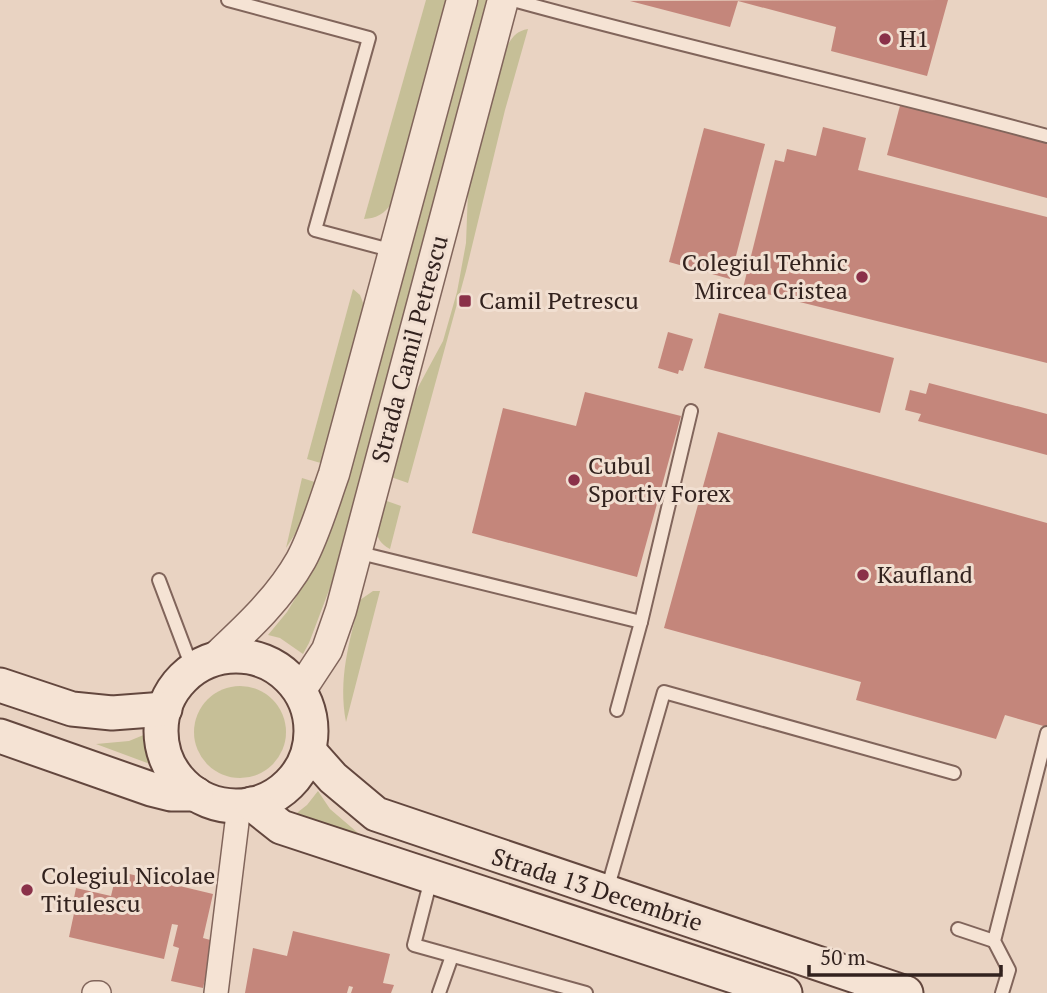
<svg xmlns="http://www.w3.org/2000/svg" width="1047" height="993" font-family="'PT Serif',serif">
<rect width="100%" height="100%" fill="#e9d3c2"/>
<g fill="#c6bf97">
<path d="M426 0H449L392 203C384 214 377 218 364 219Z"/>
<path d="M477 0H494L345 548 309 643 303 654 280 638 268 635 287 612 316 564Z"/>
<path d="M528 29 505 110 466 271 408 483 391 477 409 404 443 341 457 292 466 243 468 191 507 46C513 36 517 31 528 29Z"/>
<path d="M353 289 360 295 365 308 324 464 307 459Z"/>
<path d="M302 478 318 483 299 528 286 548Z"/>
<path d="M384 500 401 506 390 549C368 537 379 520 384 500Z"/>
<path d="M373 591H380L346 722C338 679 349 642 360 600Z"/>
<circle cx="240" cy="732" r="46"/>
<path d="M146 734 150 764 96 744 129 741Z"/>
<path d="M318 791 330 809 365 839 293 816 307 805Z"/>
</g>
<g fill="#c4867b">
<path d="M948 0 927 76 831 51 836 27 738 1 730 27 630 1Z"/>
<path d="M902 98 1047 136V198L887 155Z"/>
<path d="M823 127 866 138 858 170 1047 217V363L743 288 775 160 784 162 787 149 816 156Z"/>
<path d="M704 128 765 144 730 279 669 262Z"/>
<path d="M719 313 894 358 880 413 704 368Z"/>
<path d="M668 332 693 339 683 371 679 370 678 374 658 368Z"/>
<path d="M929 383 1047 414V455L918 421 921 414 905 410 910 390 926 394Z"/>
<path d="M585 392 681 416 637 577 472 533 503 408 576 426Z"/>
<path d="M718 432 1047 523V727L1005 715 996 739 856 700 861 682 664 628Z"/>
<path d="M117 871 213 894 203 938 214 941 203 988 171 981 179 948 173 946 178 925 172 924 164 959 69 937 76 904 73 903 76 888 111 896Z"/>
<path d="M293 931 390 954 383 983 394 985 391 993H351L353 987 349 986 347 993H245L253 948 287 956Z"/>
</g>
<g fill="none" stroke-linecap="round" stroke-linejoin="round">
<g stroke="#81655b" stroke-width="16">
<g id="service">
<path d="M228 0 369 38 315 230 394 251"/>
<path d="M513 0C690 49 870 88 1047 136"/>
<path d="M356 552 641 622 617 710"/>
<path d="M159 580 193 670"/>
<path d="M641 622 691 411"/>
<path d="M431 879 414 945 586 993"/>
<path d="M607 890 664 692 954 773"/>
<path d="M958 929 994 941"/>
<path d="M439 993 452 956"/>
<path d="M1002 993 1009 970 994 941 1047 733"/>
</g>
</g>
<g stroke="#81655b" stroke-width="26">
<g id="minor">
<path d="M94 993H99"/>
<path d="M216 993 239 806"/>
</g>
</g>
<g stroke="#81655b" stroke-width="33">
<g id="tertiary">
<path d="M214 659C246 629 279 599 301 560 315 534 324 502 334 474L462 0"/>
<path d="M300 691 327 650 341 610 503 0"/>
</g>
</g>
<g stroke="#63473e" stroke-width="37">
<g id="secondary">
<circle cx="236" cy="731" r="75"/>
<path d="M0 685 72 709 112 713 165 709"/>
<path d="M0 736 151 789 171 794H196"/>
<path d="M309 751 333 778 376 814 906 993"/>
<path d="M252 804 281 827 785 993"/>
</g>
</g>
<use href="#service" stroke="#f5e3d4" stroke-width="12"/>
<use href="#minor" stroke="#f5e3d4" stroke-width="23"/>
<use href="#tertiary" stroke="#f5e3d4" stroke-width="30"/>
<use href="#secondary" stroke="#f5e3d4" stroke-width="33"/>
</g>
<g fill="#8a3149" stroke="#f1dfd1" stroke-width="2.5">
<circle cx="885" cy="39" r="7"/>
<circle cx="862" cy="277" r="7"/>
<rect x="458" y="294" width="14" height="14" rx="3.5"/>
<circle cx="574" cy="480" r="7"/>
<circle cx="863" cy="575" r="7"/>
<circle cx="27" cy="890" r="7"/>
</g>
<g text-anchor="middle" stroke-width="6" stroke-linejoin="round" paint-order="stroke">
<g font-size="24" fill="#32221e" stroke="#f1dfd1" text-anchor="start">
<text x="899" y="47">H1</text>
<text x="848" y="271" text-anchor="end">Colegiul Tehnic<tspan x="848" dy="28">Mircea Cristea</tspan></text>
<text x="479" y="309">Camil Petrescu</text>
<text x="588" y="474">Cubul<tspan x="588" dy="28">Sportiv Forex</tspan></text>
<text x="877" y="583">Kaufland</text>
<text x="41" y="884">Colegiul Nicolae<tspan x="41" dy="28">Titulescu</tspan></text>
</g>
<g font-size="24" fill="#32221e" stroke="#f1dfd1">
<text transform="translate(410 349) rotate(-75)" y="8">Strada Camil Petrescu</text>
<text transform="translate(597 890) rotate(18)" y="8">Strada 13 Decembrie</text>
</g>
</g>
<path d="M809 965v10h192v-10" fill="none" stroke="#32221e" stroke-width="3.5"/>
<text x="820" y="965" font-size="21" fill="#32221e" stroke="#f1dfd1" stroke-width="5" paint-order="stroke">50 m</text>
</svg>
